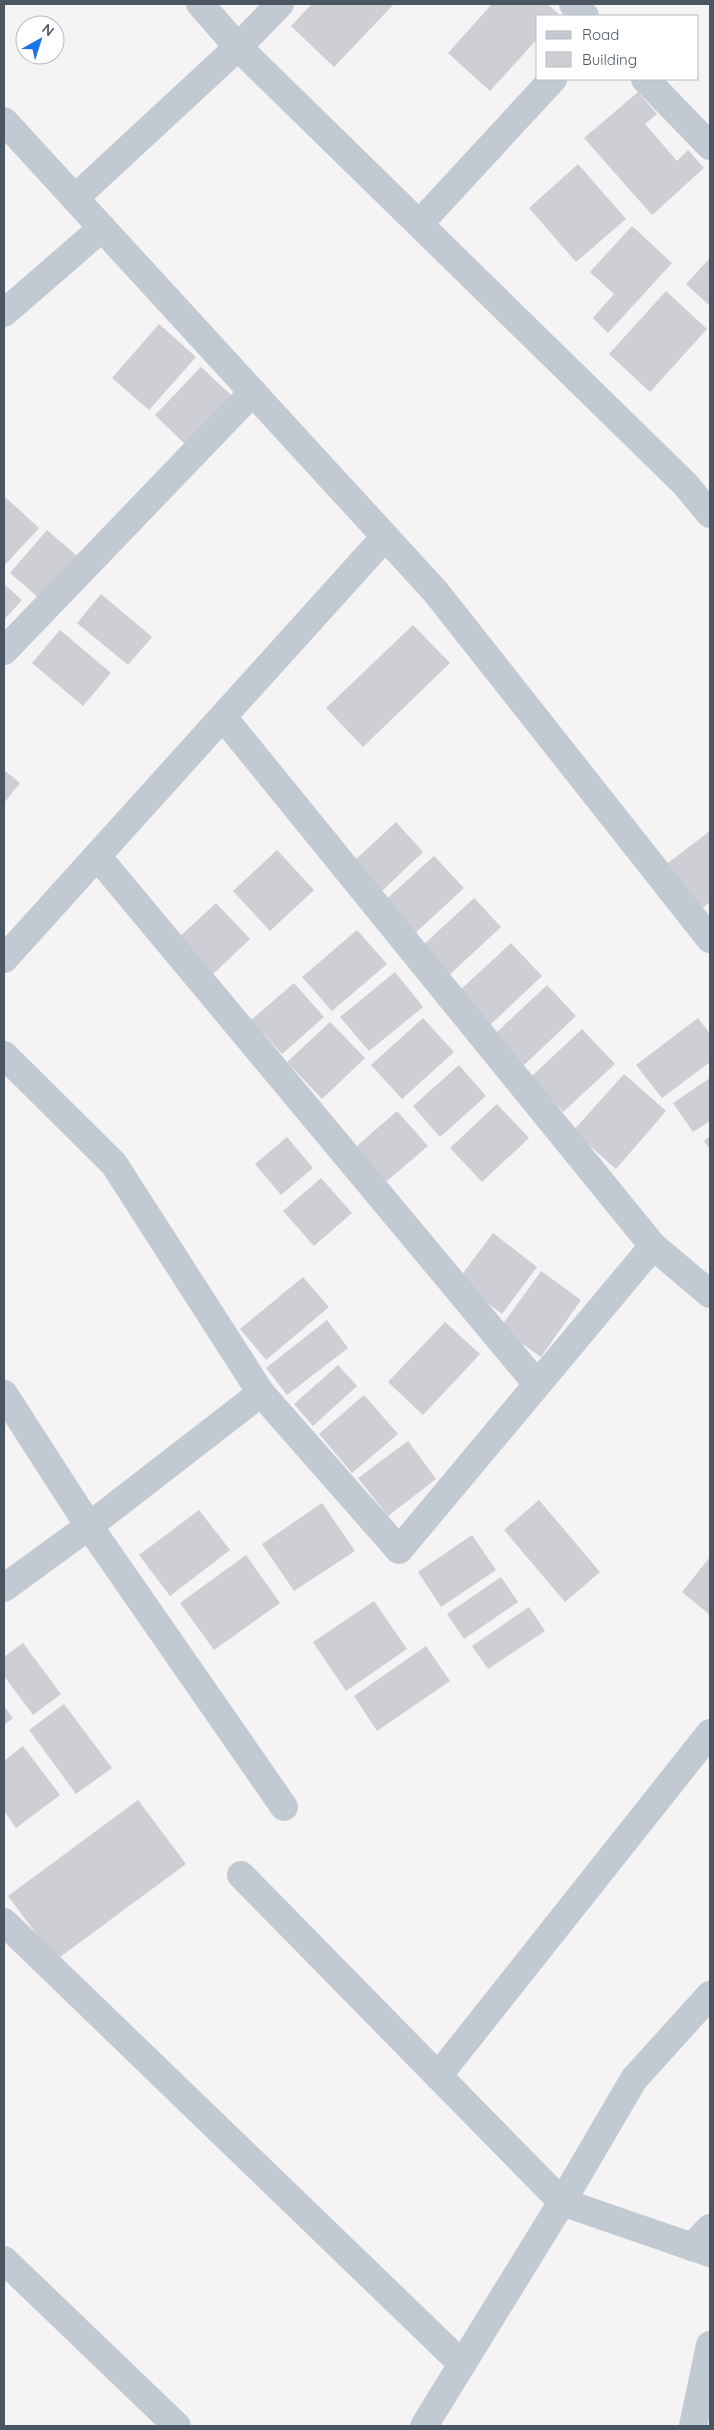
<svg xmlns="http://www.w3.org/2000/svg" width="714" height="2430" font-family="Quicksand,sans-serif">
<rect width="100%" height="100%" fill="#f5f3f3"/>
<g fill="#cdcfd5">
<path d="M312 4H394L334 67 291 26Z"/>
<path d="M492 4H547L559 14 538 16V38L490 91 448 53Z"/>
<path d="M638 92 657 114 645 124 677 161 688 150 704 168 652 215 584 138Z"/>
<path d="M578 164 626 219 576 262 529 208Z"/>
<path d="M632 226 672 263 608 333 593 318 614 294 590 272Z"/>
<path d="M710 258V306L686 284Z"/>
<path d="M666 291 707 329 650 392 609 354Z"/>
<path d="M159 324 196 357 149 410 112 378Z"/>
<path d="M201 367 231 395 185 444 155 415Z"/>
<path d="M4 496 39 528 4 566Z"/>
<path d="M47 530 77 556 40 599 10 573Z"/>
<path d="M4 584 22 600 4 620Z"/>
<path d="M101 594 152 637 128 665 77 623Z"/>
<path d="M413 625 450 663 363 747 326 708Z"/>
<path d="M60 630 111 673 83 706 32 663Z"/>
<path d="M4 770 20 783 4 803Z"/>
<path d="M396 822 423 852 382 891 354 861Z"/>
<path d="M710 831V902L699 910 664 866Z"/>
<path d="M277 850 314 890 270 931 233 891Z"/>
<path d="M434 856 464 888 411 937 381 904Z"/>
<path d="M474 898 501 927 447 977 420 948Z"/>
<path d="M216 903 250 939 210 977 176 940Z"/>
<path d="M357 930 387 964 332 1011 302 977Z"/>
<path d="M511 943 542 976 490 1025 458 992Z"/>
<path d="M395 972 423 1007 369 1051 340 1017Z"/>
<path d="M294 983 324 1017 282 1054 251 1020Z"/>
<path d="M547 985 576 1016 524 1065 495 1034Z"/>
<path d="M423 1018 454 1052 402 1099 371 1065Z"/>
<path d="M698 1018 710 1034V1062L662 1098 636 1065Z"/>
<path d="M330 1022 365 1058 322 1099 287 1062Z"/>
<path d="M582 1029 615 1064 563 1112 531 1077Z"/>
<path d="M459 1065 486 1096 440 1137 413 1106Z"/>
<path d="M624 1074 666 1111 616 1169 573 1131Z"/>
<path d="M710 1078V1121L693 1132 673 1103Z"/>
<path d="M497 1104 529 1138 482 1182 450 1148Z"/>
<path d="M397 1111 428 1146 381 1186 350 1152Z"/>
<path d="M710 1136V1150L704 1141Z"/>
<path d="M287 1137 313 1168 281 1195 255 1164Z"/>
<path d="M321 1178 352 1213 314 1246 283 1211Z"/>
<path d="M493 1233 537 1267 502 1314 458 1280Z"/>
<path d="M541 1271 581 1300 541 1357 500 1328Z"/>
<path d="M303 1277 329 1307 266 1360 240 1329Z"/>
<path d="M327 1320 348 1348 287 1395 266 1368Z"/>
<path d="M445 1322 480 1354 423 1415 388 1382Z"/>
<path d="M338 1365 357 1386 313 1426 294 1404Z"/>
<path d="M364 1395 398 1434 352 1473 319 1434Z"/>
<path d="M408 1441 436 1479 388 1516 358 1478Z"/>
<path d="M539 1500 600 1572 565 1602 504 1530Z"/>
<path d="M322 1503 355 1551 294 1591 262 1544Z"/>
<path d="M199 1510 230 1550 170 1596 139 1555Z"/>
<path d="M472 1535 496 1570 441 1607 418 1572Z"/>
<path d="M246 1555 280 1603 214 1650 180 1603Z"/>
<path d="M710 1557V1615L682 1592Z"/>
<path d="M501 1577 518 1602 464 1639 447 1614Z"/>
<path d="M374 1601 407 1649 346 1691 313 1642Z"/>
<path d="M529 1607 545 1631 488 1669 472 1646Z"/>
<path d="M23 1643 61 1694 33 1715 4 1676V1657Z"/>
<path d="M426 1646 450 1681 377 1731 354 1696Z"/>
<path d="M64 1704 112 1768 76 1794 29 1730Z"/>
<path d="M4 1706 13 1718 4 1725Z"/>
<path d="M23 1746 60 1795 16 1828 4 1811V1761Z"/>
<path d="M138 1800 186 1864 56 1960 8 1896Z"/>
</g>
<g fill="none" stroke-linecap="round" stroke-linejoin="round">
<g stroke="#c1cad2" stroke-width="28">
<path d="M200 4 238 47 685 484 710 514"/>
<path d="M573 4 585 16"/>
<path d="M645 79 710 146"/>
<path d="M4 121 435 591 710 939"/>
<path d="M75 198 238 47 280 4"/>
<path d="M420 223 553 79"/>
<path d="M4 313 102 228"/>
<path d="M4 651 253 392"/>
<path d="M223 717 653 1246 710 1294"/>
<path d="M97 856 537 1384"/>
<path d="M4 959 385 537"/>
<path d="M4 1055 114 1164 261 1393"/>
<path d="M4 1394 89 1526 284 1807"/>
<path d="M4 1588 89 1526 261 1393 399 1550 653 1246"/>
<path d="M241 1875 562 2202 634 2079 710 1995"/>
<path d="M4 1922 462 2364"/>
<path d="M438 2076 710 1733"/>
<path d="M692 2247 710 2228"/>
<path d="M4 2260 177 2426"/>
<path d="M424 2426 562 2202 710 2253"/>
<path d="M693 2426 710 2345"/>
</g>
</g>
<rect width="714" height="2430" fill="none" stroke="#4a5661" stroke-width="10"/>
<rect x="536" y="15" width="162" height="65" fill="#ffffff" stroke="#b7bbc0"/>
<rect x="546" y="31" width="25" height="8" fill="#c1cad2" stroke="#b7bbc0"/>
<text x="582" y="40" font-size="15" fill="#4a5661">Road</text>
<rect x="546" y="52" width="25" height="15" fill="#cdcfd5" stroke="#b7bbc0"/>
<text x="582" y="65" font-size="15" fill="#4a5661">Building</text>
<g transform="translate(40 40) rotate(39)"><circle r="24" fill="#ffffff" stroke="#b7bbc0"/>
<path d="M0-4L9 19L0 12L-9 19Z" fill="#1a73e8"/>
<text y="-8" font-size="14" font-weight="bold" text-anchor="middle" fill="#4a5661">N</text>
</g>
</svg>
